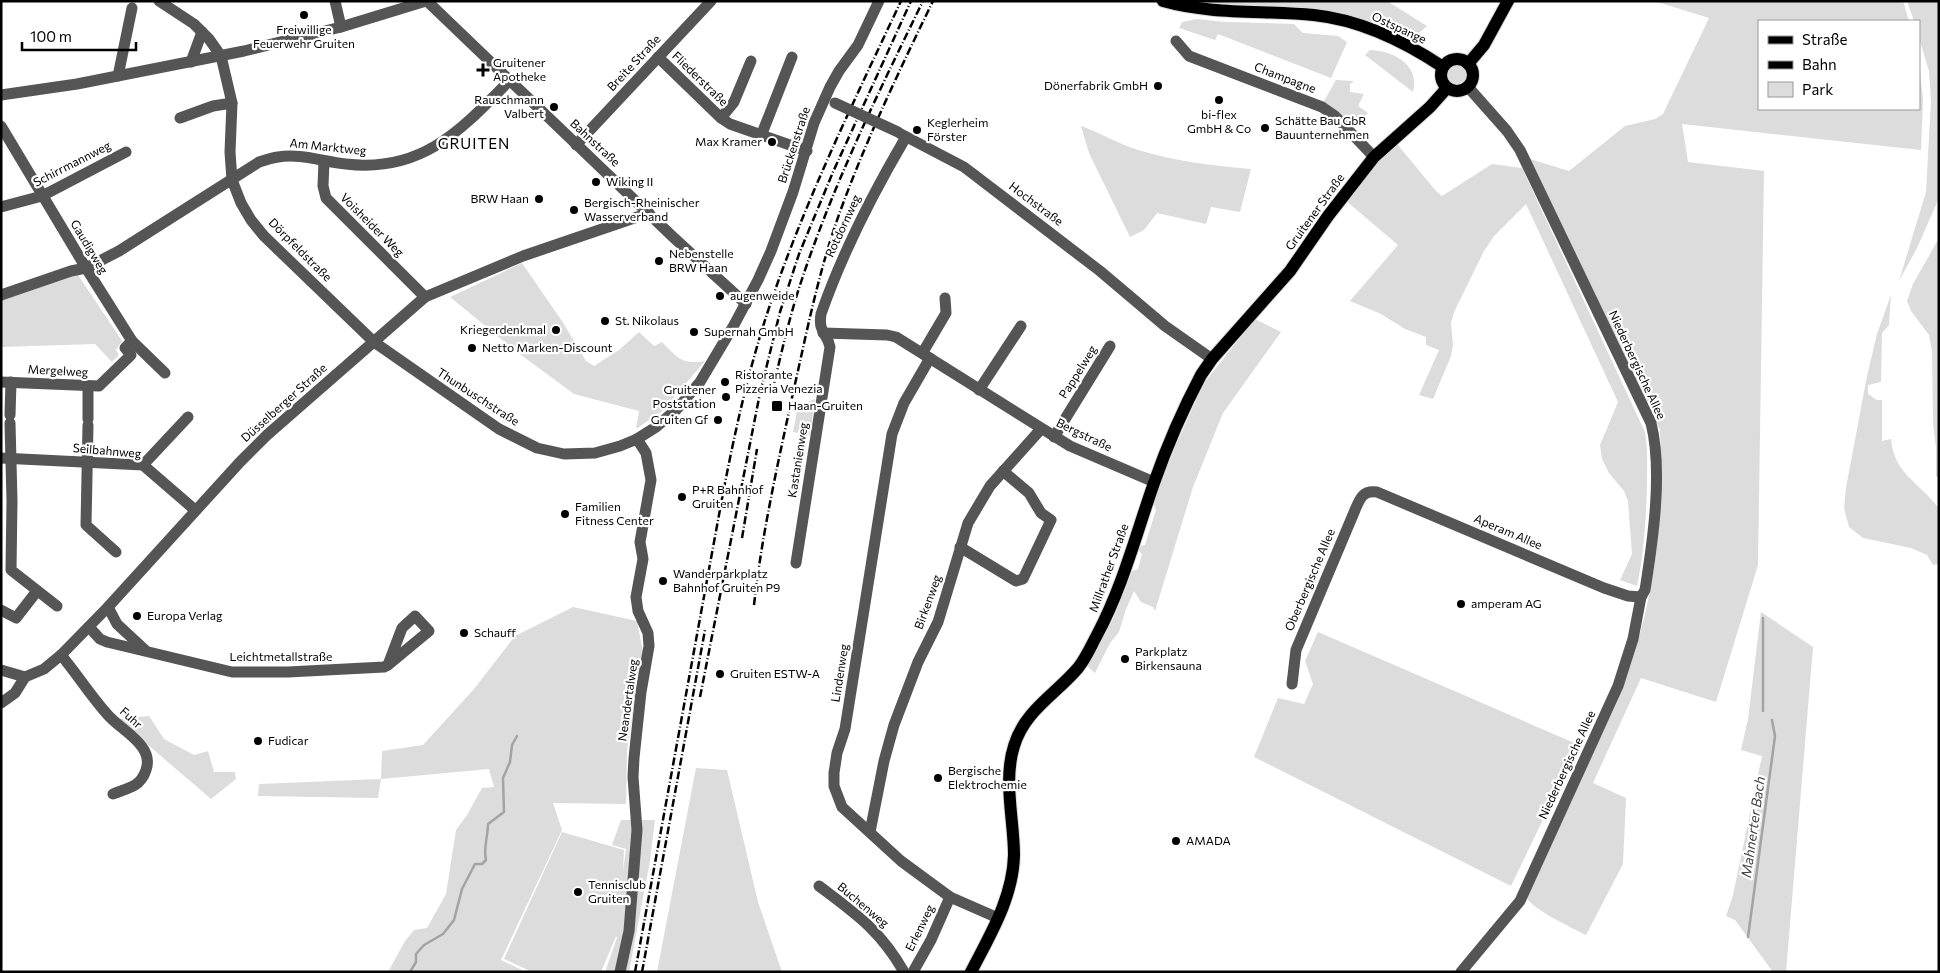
<svg xmlns="http://www.w3.org/2000/svg" width="1940" height="973" font-family="Commissioner,sans-serif">
<rect width="100%" height="100%" fill="#fff"/>
<g fill="#dcdcdc">
<path d="M1186 1H1387L1427 26 1412 39 1367 22Z"/>
<path d="M1654 1H1903L1909 21H1759V109H1919V61L1923 100 1921 150 1682 124 1688 162 1764 171 1758 565 1716 702 1641 678 1593 783 1626 798 1623 864 1586 935C1574 929 1532 909 1527 898 1549 850 1571 801 1593 753 1605 727 1619 701 1628 673 1655 595 1665 513 1660 430L1530 159 1569 171 1625 126 1655 119 1663 114 1709 18Z"/>
<path d="M1907 1H1939V198L1917 248 1899 281 1926 192 1931 101 1929 71 1919 38V21H1914Z"/>
<path d="M1197 19 1225 22 1294 24 1303 33 1338 36 1347 42 1331 78 1218 34 1215 40 1179 28 1182 22Z"/>
<path d="M1370 50C1393 51 1420 64 1413 92L1365 55Z"/>
<circle cx="1457" cy="76" r="11"/>
<path d="M1336 80 1354 81 1350 84V92L1364 94 1358 106 1368 113 1353 129 1323 103Z"/>
<path d="M1081 126C1100 133 1119 144 1138 150 1174 161 1213 166 1251 169L1240 212 1211 207 1206 224 1157 213 1144 230 1130 237 1089 153Z"/>
<path d="M1397 144 1436 191 1442 196 1492 164 1522 168 1645 432C1648 450 1647 468 1647 486 1646 520 1644 553 1637 586L1620 580 1632 554 1628 501 1624 491 1609 473 1602 459 1600 445 1618 402 1526 204 1494 236 1484 251 1454 312 1451 323 1453 345 1451 356 1433 399 1419 395 1439 350 1426 345V337L1405 329 1381 314 1350 301 1398 245 1345 200 1378 160Z"/>
<path d="M1939 238V478L1936 476V448L1933 424 1932 351 1929 335 1911 311 1907 301 1913 284Z"/>
<path d="M522 263 562 321 586 361 594 366 619 350 639 332 654 346 662 342C677 357 681 365 705 361L662 411 636 429 639 411 574 394 517 352 450 297Z"/>
<path d="M76 272 122 341 116 350 119 355 112 362 95 344 1 347V297Z"/>
<path d="M1891 295 1889 325 1882 333 1881 382 1868 385V394L1877 400H1882V441L1891 439C1894 475 1921 483 1939 509V564L1933 565 1927 555 1911 548 1863 538 1849 527 1844 508 1846 488 1867 376 1877 334Z"/>
<path d="M1255 319 1281 332 1223 413 1193 487 1155 611 1153 607 1141 602 1134 591 1126 609 1119 632 1110 643 1095 673 1087 666 1113 619 1132 571 1138 569 1142 554 1138 550 1139 546 1145 545 1156 510 1153 502 1170 458 1204 383Z"/>
<path d="M815 399 810 435 793 432 798 406Z"/>
<path d="M573 607 637 621 643 652 627 751 626 804 553 803 562 830 501 960 526 972H388L405 941 414 930 427 928 446 894 456 830 467 815 482 788 494 787 489 769 381 779 378 798 258 796 259 784 381 779 382 751 423 745 474 689 515 636Z"/>
<path d="M1761 612 1813 647 1786 972H1773L1735 920 1726 916 1733 895 1762 756 1741 750 1748 719Z"/>
<path d="M1318 632 1579 745 1511 886 1254 757 1278 698 1304 704 1313 684 1305 661Z"/>
<path d="M149 716 164 739 194 755 208 751 214 772H235L236 779 211 799 118 719Z"/>
<path d="M696 768 727 770 758 902 782 972H657Z"/>
<path d="M621 820H655L650 861 629 972H605L617 938 616 936 601 972H532L504 959 562 832 624 850 623 871 626 849 612 845Z"/>
</g>
<g fill="none" stroke-linecap="round" stroke-linejoin="round">
<g stroke="#a3a3a3" stroke-width="2.5">
<path d="M1763 711V618"/>
<path d="M1748 937 1775 736 1772 720"/>
<path d="M410 972 416 962V954L424 945 443 934 454 920 462 889 475 864H482L486 860C483 848 488 837 488 824L504 812 503 778 510 762 512 745 517 736"/>
</g>
<g stroke="#dbdbdb" stroke-width="14">
<g id="major">
<path d="M1163 1C1213 15 1263 10 1314 15 1361 20 1404 41 1443 67"/>
<circle cx="1457" cy="75" r="16"/>
<path d="M1468 64 1484 45 1508 1"/>
<path d="M971 972C990 935 1013 898 1014 855 1014 820 1003 781 1014 746 1024 711 1056 694 1078 668 1086 658 1091 646 1097 635 1123 586 1136 534 1154 483 1167 446 1183 409 1201 375L1212 359 1290 271 1328 216 1374 157 1430 107 1447 88"/>
</g>
</g>
<g stroke="#555" stroke-width="11">
<path d="M159 1 194 24 209 39 221 56 232 103 230 152 232 180 241 203 251 220 264 236 374 342 499 429 537 448 564 454 595 453 620 446 637 439 656 427 677 409 700 382 734 325 758 280 771 251 793 192 814 123 830 87 839 71 858 45 879 1"/>
<path d="M335 1 341 27"/>
<path d="M427 1 672 236 746 304"/>
<path d="M1176 41 1189 56 1322 107 1335 116 1374 157"/>
<path d="M658 57 721 118 730 124 807 151"/>
<path d="M191 62 202 32"/>
<path d="M118 76 132 8"/>
<path d="M1 95 77 84 244 51 341 27 426 1"/>
<path d="M180 118 213 106 232 103"/>
<path d="M721 118 734 102 751 61"/>
<path d="M1 126 86 268 132 341 165 373"/>
<path d="M901 134 964 167 1100 271 1165 326 1212 359"/>
<path d="M761 136 792 57"/>
<path d="M576 145 711 1"/>
<path d="M324 161 323 186 326 198 425 297"/>
<path d="M1 207 42 196 126 152"/>
<path d="M1 295 71 271 86 268 119 251 259 162C265 160 272 158 278 157 300 153 324 162 346 164 422 173 461 130 509 81"/>
<path d="M823 333 887 335 896 337 1070 446 1154 482"/>
<path d="M923 352 946 313 945 298"/>
<path d="M930 358 904 403 892 434 845 729 837 753 834 773V786L842 807 901 861 950 897 998 918"/>
<path d="M1 382 99 386 131 355 125 348 132 341"/>
<path d="M979 390 1021 326"/>
<path d="M10 415 11 382"/>
<path d="M88 419V387"/>
<path d="M10 423 12 501 11 570 57 606"/>
<path d="M88 425 86 525 116 552"/>
<path d="M1054 437 1110 346"/>
<path d="M1 458 143 465 195 510"/>
<path d="M143 465 188 417"/>
<path d="M960 547 1016 581 1023 579 1051 520 1041 513 1029 493 1003 471"/>
<path d="M796 563 830 347C827 332 818 333 821 314 843 251 873 193 906 137"/>
<path d="M108 607 117 624 145 650"/>
<path d="M1 610 16 618 37 591"/>
<path d="M89 627 100 639 107 642 232 672H288L384 667 388 665 429 631 415 616 402 628 388 665"/>
<path d="M61 655C77 674 90 695 107 714 120 730 155 745 146 770 144 776 140 782 135 785 128 789 120 791 113 794"/>
<path d="M1 670 25 677"/>
<path d="M1292 684 1296 650 1355 510C1360 498 1363 490 1377 492L1604 588 1628 596 1641 597"/>
<path d="M1 703 15 693 25 677 44 669 61 655 108 607 240 462 267 435 425 297 523 256 649 213"/>
<path d="M870 832 884 761 894 725 918 662 938 622 968 523 990 486 1041 429"/>
<path d="M819 886C856 914 880 930 904 972"/>
<path d="M620 972 629 931 637 830 633 777 634 758 641 692 649 646 648 633 638 611 636 597 643 559 640 542 651 480 646 453 637 439"/>
<path d="M913 972 931 940 950 897"/>
<path d="M1461 972 1520 901 1618 686 1633 639 1641 597 1645 590C1653 540 1663 471 1651 423L1520 150 1507 131 1468 87"/>
</g>
<use href="#major" stroke="#000" stroke-width="12"/>
<g stroke="#000" stroke-width="2.5" stroke-dasharray="8 2.5 1 2.5" stroke-linecap="butt">
<path d="M772 393C781 354 790 314 803 276 835 181 879 91 923 1"/>
<path d="M742 538 757 449"/>
<path d="M754 605C762 533 778 463 793 393 807 331 819 269 841 209 867 138 900 69 933 1"/>
<path d="M700 697 760 393 780 312 799 254 833 172 911 1"/>
<path d="M635 972 721 504C734 435 749 366 772 299 807 197 855 99 901 1"/>
<path d="M642 972 705 630"/>
</g>
<path stroke="#555" stroke-width="11" d="M835 103 898 132"/>
</g>
<g fill="#000" stroke="#fff" stroke-width="2">
<circle cx="304" cy="15" r="5"/>
<path d="M480.5 62.5h5v5h5v5h-5v5h-5v-5h-5v-5h5z"/>
<circle cx="1158" cy="86" r="5"/>
<circle cx="1219" cy="100" r="5"/>
<circle cx="554" cy="107" r="5"/>
<circle cx="1265" cy="128" r="5"/>
<circle cx="917" cy="130" r="5"/>
<circle cx="772" cy="142" r="5"/>
<circle cx="596" cy="182" r="5"/>
<circle cx="539" cy="199" r="5"/>
<circle cx="574" cy="210" r="5"/>
<circle cx="659" cy="261" r="5"/>
<circle cx="720" cy="296" r="5"/>
<circle cx="605" cy="321" r="5"/>
<circle cx="556" cy="330" r="5"/>
<circle cx="694" cy="332" r="5"/>
<circle cx="472" cy="348" r="5"/>
<circle cx="725" cy="382" r="5"/>
<circle cx="726" cy="397" r="5"/>
<rect x="771" y="400" width="12" height="12" rx="2.5"/>
<circle cx="718" cy="420" r="5"/>
<circle cx="682" cy="497" r="5"/>
<circle cx="565" cy="514" r="5"/>
<circle cx="663" cy="581" r="5"/>
<circle cx="1461" cy="604" r="5"/>
<circle cx="137" cy="616" r="5"/>
<circle cx="464" cy="633" r="5"/>
<circle cx="1125" cy="659" r="5"/>
<circle cx="720" cy="674" r="5"/>
<circle cx="258" cy="741" r="5"/>
<circle cx="938" cy="778" r="5"/>
<circle cx="1176" cy="841" r="5"/>
<circle cx="578" cy="892" r="5"/>
</g>
<g text-anchor="middle" stroke-width="4.5" stroke-linejoin="round" paint-order="stroke">
<g font-size="12" fill="#000" stroke="#fff">
<text transform="translate(1399 28) rotate(25)" y="4">Ostspange</text>
<text transform="translate(634 63) rotate(-47)" y="4">Breite Straße</text>
<text transform="translate(1285 78) rotate(21)" y="4">Champagne</text>
<text transform="translate(700 79) rotate(44)" y="4">Fliederstraße</text>
<text transform="translate(595 143) rotate(43)" y="4">Bahnstraße</text>
<text transform="translate(794 145) rotate(-72)" y="4">Brückenstraße</text>
<text transform="translate(328 147) rotate(6)" y="4">Am Marktweg</text>
<text transform="translate(72 164) rotate(-27)" y="4">Schirrmannweg</text>
<text transform="translate(1036 204) rotate(37)" y="4">Hochstraße</text>
<text transform="translate(1315 212) rotate(-54)" y="4">Gruitener Straße</text>
<text transform="translate(372 225) rotate(45)" y="4">Voisheider Weg</text>
<text transform="translate(843 226) rotate(-65)" y="4">Rotdornweg</text>
<text transform="translate(89 247) rotate(59)" y="4">Gaudigweg</text>
<text transform="translate(300 250) rotate(45)" y="4">Dörpfeldstraße</text>
<text transform="translate(1637 365) rotate(65)" y="4">Niederbergische Allee</text>
<text transform="translate(58 371) rotate(3)" y="4">Mergelweg</text>
<text transform="translate(1078 372) rotate(-58)" y="4">Pappelweg</text>
<text transform="translate(478 397) rotate(33)" y="4">Thunbuschstraße</text>
<text transform="translate(284 403) rotate(-42)" y="4">Düsselberger Straße</text>
<text transform="translate(1084 435) rotate(26)" y="4">Bergstraße</text>
<text transform="translate(107 451) rotate(5)" y="4">Seilbahnweg</text>
<text transform="translate(798 460) rotate(-81)" y="4">Kastanienweg</text>
<text transform="translate(1508 532) rotate(23)" y="4">Aperam Allee</text>
<text transform="translate(1109 568) rotate(-70)" y="4">Millrather Straße</text>
<text transform="translate(1310 580) rotate(-67)" y="4">Oberbergische Allee</text>
<text transform="translate(928 602) rotate(-70)" y="4">Birkenweg</text>
<text x="281" y="661">Leichtmetallstraße</text>
<text transform="translate(840 673) rotate(-81)" y="4">Lindenweg</text>
<text transform="translate(628 700) rotate(-82)" y="4">Neandertalweg</text>
<text transform="translate(131 718) rotate(42)" y="4">Fuhr</text>
<text transform="translate(1567 765) rotate(-65)" y="4">Niederbergische Allee</text>
<text transform="translate(863 905) rotate(40)" y="4">Buchenweg</text>
<text transform="translate(920 928) rotate(-64)" y="4">Erlenweg</text>
</g>
<g font-size="12" fill="#000" stroke="#fff" text-anchor="start">
<text x="304" y="34" text-anchor="middle">Freiwillige<tspan x="304" dy="14">Feuerwehr Gruiten</tspan></text>
<text x="493" y="67">Gruitener<tspan x="493" dy="14">Apotheke</tspan></text>
<text x="1148" y="90" text-anchor="end">Dönerfabrik GmbH</text>
<text x="544" y="104" text-anchor="end">Rauschmann<tspan x="544" dy="14">Valbert</tspan></text>
<text x="1219" y="119" text-anchor="middle">bi-flex<tspan x="1219" dy="14">GmbH &amp; Co</tspan></text>
<text x="1275" y="125">Schätte Bau GbR<tspan x="1275" dy="14">Bauunternehmen</tspan></text>
<text x="927" y="127">Keglerheim<tspan x="927" dy="14">Förster</tspan></text>
<text x="762" y="146" text-anchor="end">Max Kramer</text>
<text x="606" y="186">Wiking II</text>
<text x="529" y="203" text-anchor="end">BRW Haan</text>
<text x="584" y="207">Bergisch-Rheinischer<tspan x="584" dy="14">Wasserverband</tspan></text>
<text x="669" y="258">Nebenstelle<tspan x="669" dy="14">BRW Haan</tspan></text>
<text x="730" y="300">augenweide</text>
<text x="615" y="325">St. Nikolaus</text>
<text x="546" y="334" text-anchor="end">Kriegerdenkmal</text>
<text x="704" y="336">Supernah GmbH</text>
<text x="482" y="352">Netto Marken-Discount</text>
<text x="735" y="379">Ristorante<tspan x="735" dy="14">Pizzeria Venezia</tspan></text>
<text x="716" y="394" text-anchor="end">Gruitener<tspan x="716" dy="14">Poststation</tspan></text>
<text x="788" y="410">Haan-Gruiten</text>
<text x="708" y="424" text-anchor="end">Gruiten Gf</text>
<text x="692" y="494">P+R Bahnhof<tspan x="692" dy="14">Gruiten</tspan></text>
<text x="575" y="511">Familien<tspan x="575" dy="14">Fitness Center</tspan></text>
<text x="673" y="578">Wanderparkplatz<tspan x="673" dy="14">Bahnhof Gruiten P9</tspan></text>
<text x="1471" y="608">amperam AG</text>
<text x="147" y="620">Europa Verlag</text>
<text x="474" y="637">Schauff</text>
<text x="1135" y="656">Parkplatz<tspan x="1135" dy="14">Birkensauna</tspan></text>
<text x="730" y="678">Gruiten ESTW-A</text>
<text x="268" y="745">Fudicar</text>
<text x="948" y="775">Bergische<tspan x="948" dy="14">Elektrochemie</tspan></text>
<text x="1186" y="845">AMADA</text>
<text x="588" y="889">Tennisclub<tspan x="588" dy="14">Gruiten</tspan></text>
</g>
<g font-size="14" font-style="italic" fill="#444" stroke="#fff">
<text transform="translate(1753 827) rotate(-82)" y="5">Mahnerter Bach</text>
</g>
<g font-size="15" letter-spacing="1" fill="#000" stroke="#fff">
<text x="474" y="149">GRUITEN</text>
</g>
</g>
<rect width="1940" height="973" fill="none" stroke="#000000" stroke-width="5"/>
<rect x="1758" y="20" width="162" height="90" fill="#ffffff" stroke="#999999"/>
<rect x="1768" y="36" width="25" height="8" fill="#000000" stroke="#999999"/>
<text x="1802" y="45" font-size="15" fill="#000000">Straße</text>
<rect x="1768" y="61" width="25" height="8" fill="#000000" stroke="#999999"/>
<text x="1802" y="70" font-size="15" fill="#000000">Bahn</text>
<rect x="1768" y="82" width="25" height="15" fill="#dcdcdc" stroke="#999999"/>
<text x="1802" y="95" font-size="15" fill="#000000">Park</text>
<path d="M22 42v8h114v-8" fill="none" stroke="#000000" stroke-width="2.5"/>
<text x="30" y="42" font-size="15" fill="#000000" stroke="#ffffff" stroke-width="4" paint-order="stroke">100 m</text>
</svg>
